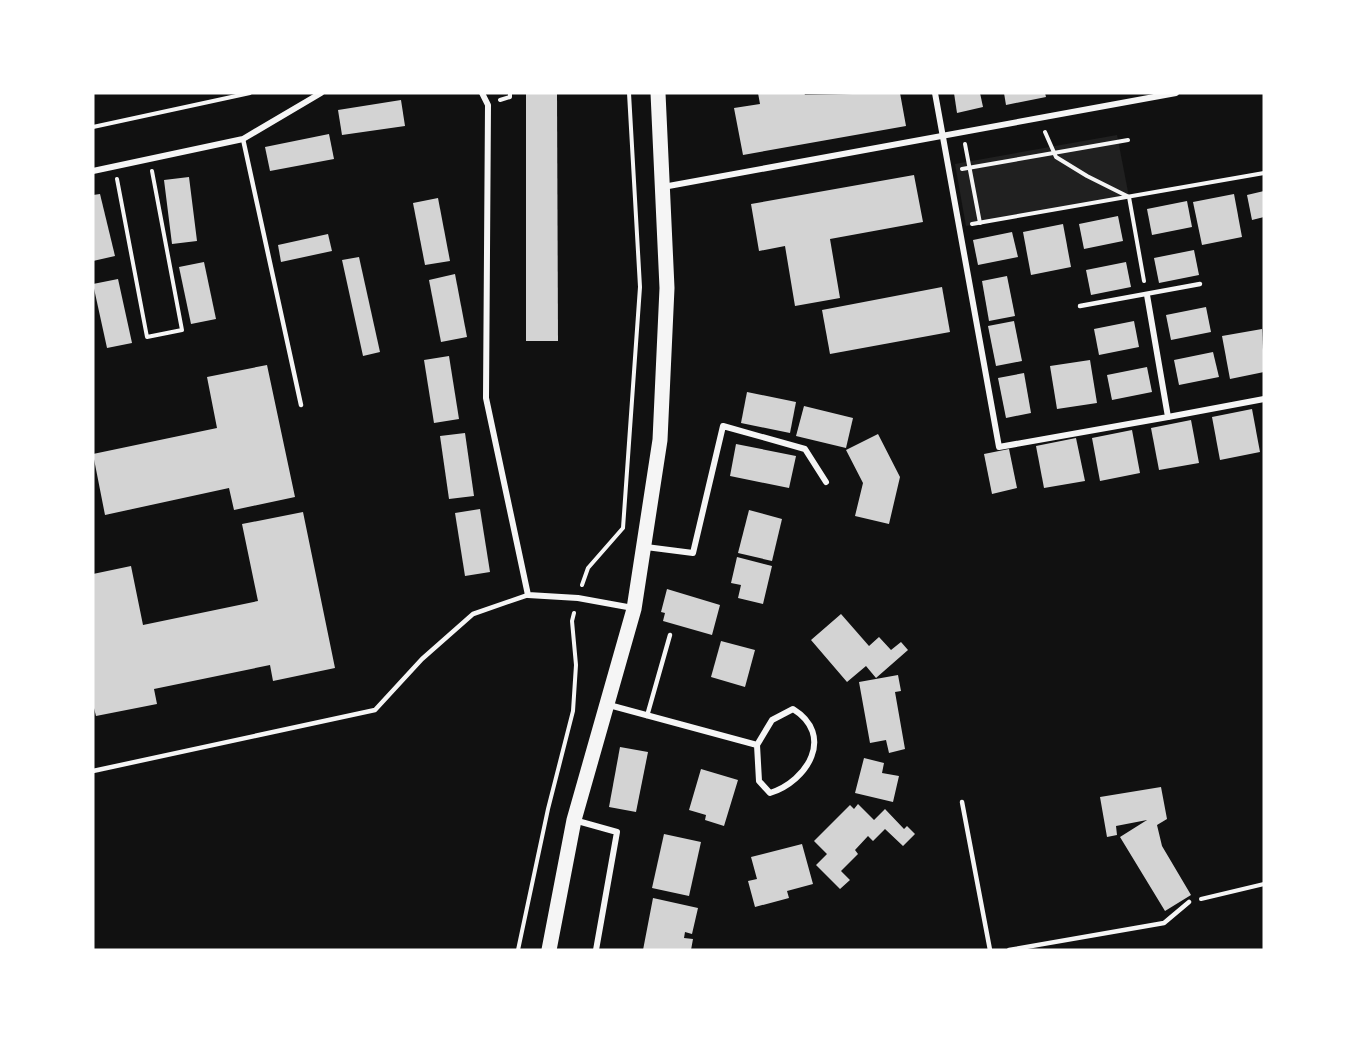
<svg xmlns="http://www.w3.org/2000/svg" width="1357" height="1043" font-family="Jost,sans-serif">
<rect width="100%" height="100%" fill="#111"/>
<path fill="#202020" d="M1117 135 1129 197 966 226 955 164Z"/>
<g fill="#d3d3d3">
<path d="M526 93H557L558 341H526Z"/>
<path d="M758 93H804L805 95 900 93 906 126 743 155 734 108 760 104Z"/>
<path d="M954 93H980L983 107 957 113Z"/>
<path d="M1004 93H1045L1046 97 1006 105Z"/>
<path d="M401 100 405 126 342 135 338 110Z"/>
<path d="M329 134 334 159 270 171 265 147Z"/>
<path d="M914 175 923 222 830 239 840 298 795 306 785 246 759 251 751 204Z"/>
<path d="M189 177 197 241 172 244 164 180Z"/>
<path d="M1264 191V217L1252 220 1247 195Z"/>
<path d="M100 194 115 256 93 261V195Z"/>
<path d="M1234 194 1242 237 1202 245 1193 202Z"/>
<path d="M438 198 450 261 425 265 413 203Z"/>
<path d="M1187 201 1192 227 1152 235 1147 209Z"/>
<path d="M1118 216 1123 241 1084 249 1079 224Z"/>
<path d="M1063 224 1071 267 1031 275 1023 232Z"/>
<path d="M1012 232 1018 257 978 265 973 240Z"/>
<path d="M328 234 332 251 281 262 278 245Z"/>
<path d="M1194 250 1199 275 1159 283 1154 258Z"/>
<path d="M359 257 380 352 363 356 342 260Z"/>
<path d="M204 262 216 319 191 324 179 267Z"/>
<path d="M1126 262 1131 287 1091 295 1086 270Z"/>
<path d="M455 274 467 337 441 342 429 280Z"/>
<path d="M1007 276 1015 316 989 321 982 281Z"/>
<path d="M118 279 132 343 107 348 93 284Z"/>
<path d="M942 287 950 332 830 354 822 310Z"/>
<path d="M1206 307 1211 332 1171 340 1166 315Z"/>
<path d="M1014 321 1022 361 996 366 988 326Z"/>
<path d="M1134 321 1139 347 1099 355 1094 329Z"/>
<path d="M1262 329 1264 372 1230 379 1222 336Z"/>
<path d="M1213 352 1219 377 1179 385 1174 360Z"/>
<path d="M449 356 459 419 434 423 424 360Z"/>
<path d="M1090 360 1097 403 1057 409 1050 366Z"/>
<path d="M267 365 295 497 234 510 229 488 105 515 93 454 217 428 207 377Z"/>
<path d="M1147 367 1152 392 1112 400 1107 375Z"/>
<path d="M1024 373 1031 413 1006 418 998 378Z"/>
<path d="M747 392 796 402 790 433 741 423Z"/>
<path d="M804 406 853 418 846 448 796 436Z"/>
<path d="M1252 409 1260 452 1220 460 1212 417Z"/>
<path d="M1191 420 1199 463 1159 470 1151 428Z"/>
<path d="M1132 430 1140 473 1100 481 1092 438Z"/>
<path d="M465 433 474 496 449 499 440 436Z"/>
<path d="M878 434 900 477 889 524 855 516 863 483 846 450Z"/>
<path d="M1076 438 1085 481 1044 488 1036 446Z"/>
<path d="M736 444 796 456 789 488 730 476Z"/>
<path d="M1009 449 1017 488 992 494 984 454Z"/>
<path d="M480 509 490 572 465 576 455 513Z"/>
<path d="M749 510 782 519 772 561 738 553Z"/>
<path d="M303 512 335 668 273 681 270 665 154 689 157 704 96 716 93 704V574L131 566 143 625 258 601 242 524Z"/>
<path d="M737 557 772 566 763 604 738 598 741 585 731 583Z"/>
<path d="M667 589 720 605 712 635 663 621 665 613 661 612Z"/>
<path d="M841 614 869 646 879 637 891 650 901 642 908 650 876 678 866 666 847 682 811 640Z"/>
<path d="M721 641 755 650 745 687 711 677Z"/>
<path d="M898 675 901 691 895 692 905 749 889 753 886 740 870 743 859 682Z"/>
<path d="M620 747 648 752 636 812 609 807Z"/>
<path d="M864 758 884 763 882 773 899 776 893 802 855 793Z"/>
<path d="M701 769 738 780 724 826 705 820 706 815 689 810Z"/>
<path d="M1161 787 1167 819 1157 825 1162 846 1191 895 1165 911 1120 837 1147 820 1116 826 1117 835 1107 837 1100 797Z"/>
<path d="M858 804 874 820 885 809 904 829 907 826 915 834 903 846 885 829 873 841 868 836 855 850 858 854 841 871 850 880 840 889 816 865 827 854 814 841 850 805 854 809Z"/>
<path d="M664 834 701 842 689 896 652 888Z"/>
<path d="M802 844 813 884 787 891 789 898 755 907 748 881 757 879 751 857Z"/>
<path d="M653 898 698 908 692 934 685 932 684 938 693 939 691 950H643Z"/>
</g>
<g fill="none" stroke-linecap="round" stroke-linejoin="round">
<g stroke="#f5f5f5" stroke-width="4">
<path d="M500 100 510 97V93"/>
<path d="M93 127 250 93"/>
<path d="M1045 132 1056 157 1087 176 1129 197 1144 281"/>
<path d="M965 144 980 223"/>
<path d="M962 169 1128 140"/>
<path d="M117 179 147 337 182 330 152 171"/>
<path d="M972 224 1264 173"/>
<path d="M582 585 588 568 623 528 640 287 629 93"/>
<path d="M1201 899 1264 884"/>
<path d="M518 950 548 809 573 711 576 665 572 621 574 613"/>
</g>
<g stroke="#f5f5f5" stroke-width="4.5">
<path d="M243 139 301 405"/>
<path d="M1080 306 1200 284"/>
<path d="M647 716 670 635"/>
<path d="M93 771 375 710 422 659 473 614 528 595"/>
<path d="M962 802 990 950"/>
<path d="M1009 950 1164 923 1189 902"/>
</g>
<g stroke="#f5f5f5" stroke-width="6">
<path d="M482 93 488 105 486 398 528 595 578 598 633 608"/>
<path d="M935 93 999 447 1168 417 1147 295"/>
<path d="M93 171 243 139 321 93"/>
<path d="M663 187 1176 93"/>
<path d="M1168 417 1264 399"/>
<path d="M646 547 693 553 723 426 805 449 826 482"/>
<path d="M609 705 757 745 772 720 793 709C835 735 808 781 770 793L759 781 757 745"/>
<path d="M574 820 617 832 596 950"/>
</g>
<path stroke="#f5f5f5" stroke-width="15" d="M549 950 574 820 634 609 660 440 667 288 658 93"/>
</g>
<rect width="1357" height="1043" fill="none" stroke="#ffffff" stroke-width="189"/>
</svg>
